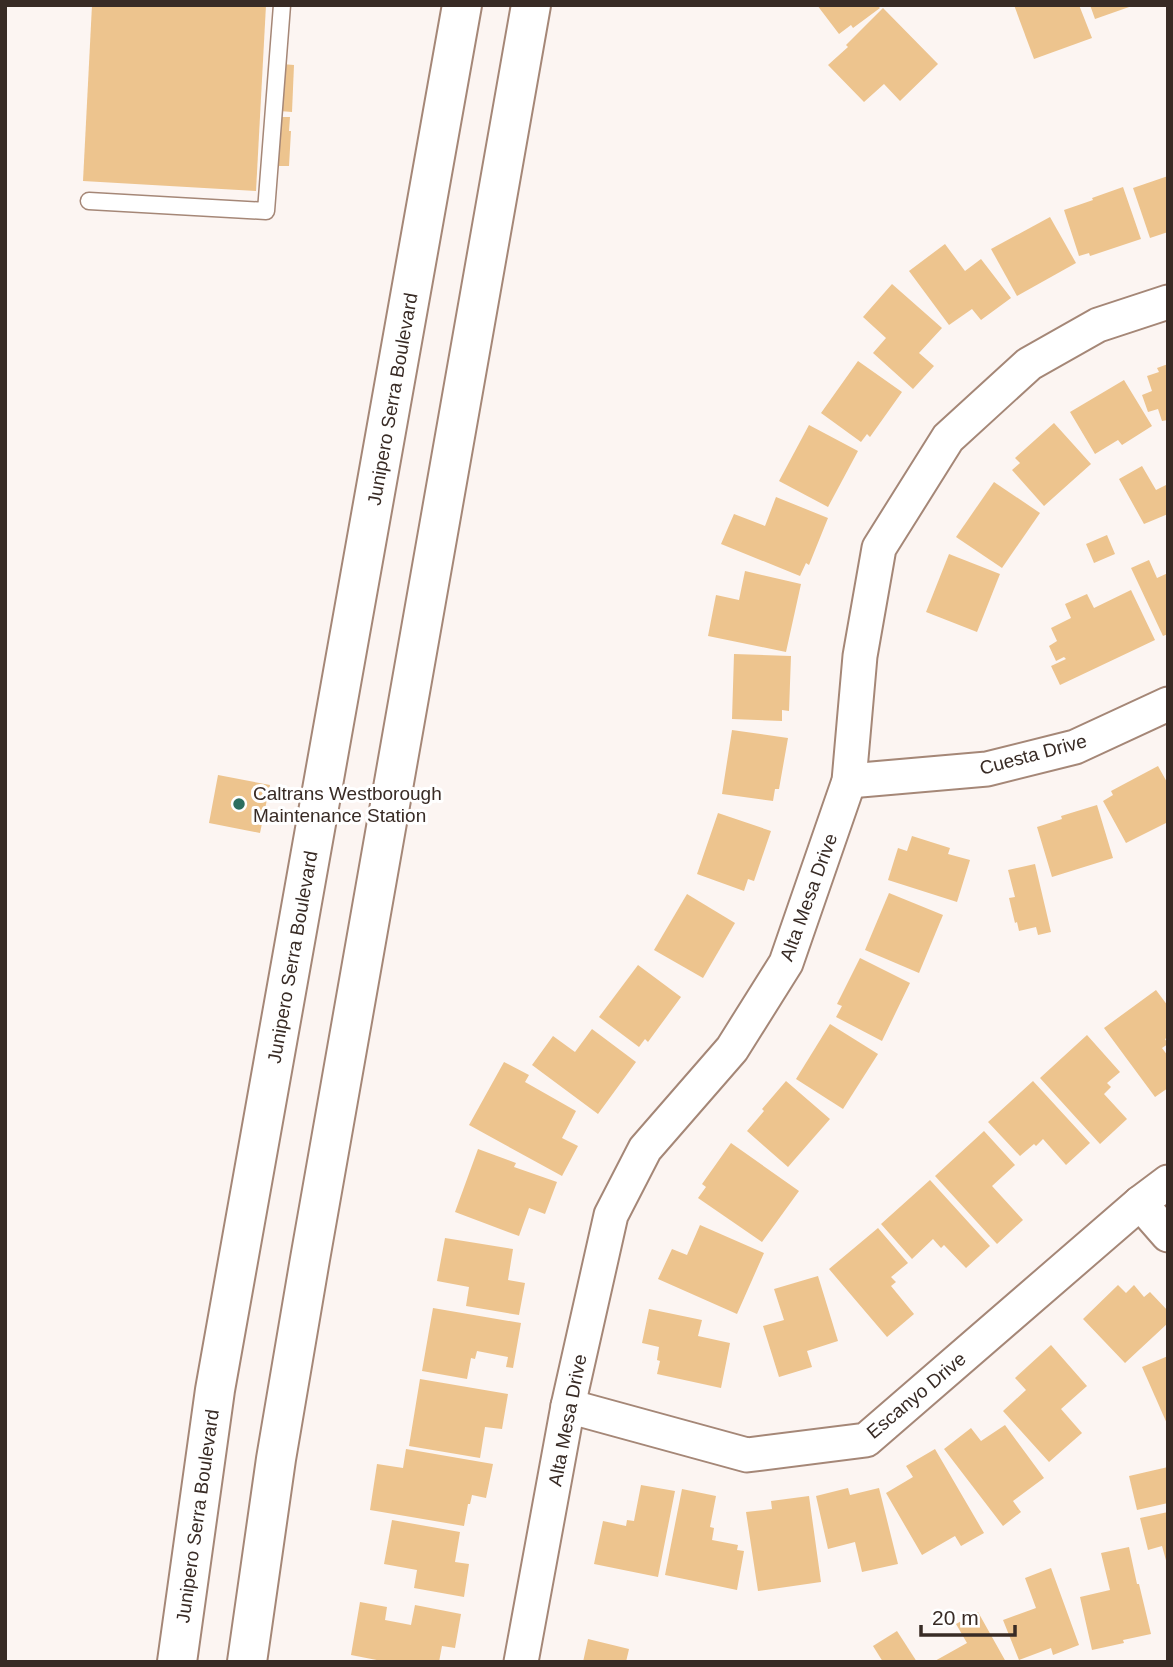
<svg xmlns="http://www.w3.org/2000/svg" width="1173" height="1667" font-family="Helvetica,sans-serif">
<rect width="100%" height="100%" fill="#fcf5f2"/>
<g fill="#edc48e">
<path d="M92 5H266L256 191 83 181Z"/>
<path d="M817 5H877L880 8 853 28 851 25 839 34Z"/>
<path d="M1014 5H1079L1092 38 1034 59Z"/>
<path d="M1090 5H1131L1132 6 1095 19Z"/>
<path d="M883 8 938 64 900 101 884 84 864 102 828 65 848 47 846 45Z"/>
<path d="M282 64 294 65 292 112 279 111Z"/>
<path d="M280 117H290L289 131H291L289 166H275Z"/>
<path d="M1168 176V232L1150 238 1133 188Z"/>
<path d="M1123 187 1141 239 1090 256 1089 253 1079 256 1064 210 1093 200 1092 198Z"/>
<path d="M1050 217 1076 263 1017 296 991 249Z"/>
<path d="M945 244 965 271 981 259 1011 298 981 320 972 309 949 325 909 271Z"/>
<path d="M892 284 942 328 919 353 934 366 913 389 873 353 886 338 863 317Z"/>
<path d="M858 361 902 392 870 437 867 434 861 442 821 413Z"/>
<path d="M1168 364V420L1162 421 1158 409 1148 412 1142 395 1152 391 1147 376 1159 372 1157 368Z"/>
<path d="M1124 380 1152 426 1122 445 1118 440 1095 454 1070 412Z"/>
<path d="M1054 423 1091 464 1044 506 1012 470 1020 463 1015 458Z"/>
<path d="M809 425 858 451 828 507 779 481Z"/>
<path d="M1142 466 1156 490 1168 484V514L1144 524 1119 479Z"/>
<path d="M994 482 1040 513 1002 568 956 537Z"/>
<path d="M776 497 828 518 809 565 806 563 800 576 721 544 734 514 765 526Z"/>
<path d="M1107 535 1115 554 1094 563 1086 544Z"/>
<path d="M949 554 1000 574 977 632 926 612Z"/>
<path d="M1149 560 1157 578 1168 573V634L1163 636 1131 568Z"/>
<path d="M745 571 801 584 786 652 708 636 716 595 739 600Z"/>
<path d="M1131 590 1155 640 1060 685 1051 666 1066 659 1064 657 1056 661 1049 646 1057 641 1051 628 1071 618 1065 604 1087 594 1094 608Z"/>
<path d="M734 654 791 656 789 711 782 710V721L732 719Z"/>
<path d="M732 730 788 738 779 789H775L773 801 722 794Z"/>
<path d="M1158 766 1168 784V822L1126 843 1103 801 1113 795 1111 791Z"/>
<path d="M218 775 270 785 260 833 209 823Z"/>
<path d="M1097 805 1113 858 1052 877 1037 827 1062 819 1061 816Z"/>
<path d="M718 813 771 831 754 881 748 879 744 891 697 874Z"/>
<path d="M912 836 950 848 948 854 970 860 957 902 888 880 898 848 907 851Z"/>
<path d="M1035 864 1051 932 1038 935 1036 927 1019 931 1017 922 1015 923 1009 898 1015 897 1008 870Z"/>
<path d="M889 893 943 915 919 973 865 950Z"/>
<path d="M687 894 735 923 703 978 654 950Z"/>
<path d="M860 958 910 983 882 1041 836 1017 842 1006 837 1004Z"/>
<path d="M638 965 681 997 648 1042 645 1039 639 1047 599 1017Z"/>
<path d="M1156 990 1168 1006V1037L1165 1039 1168 1044 1162 1048 1168 1056V1088L1155 1097 1104 1028Z"/>
<path d="M830 1024 878 1054 843 1109 796 1079Z"/>
<path d="M592 1029 636 1062 598 1114 532 1065 553 1036 575 1052Z"/>
<path d="M1087 1035 1120 1072 1107 1083 1111 1087 1104 1094 1127 1119 1100 1144 1040 1078Z"/>
<path d="M504 1062 529 1075 525 1082 576 1111 562 1138 578 1146 562 1176 469 1125Z"/>
<path d="M786 1081 830 1119 788 1167 747 1131 764 1111 762 1109Z"/>
<path d="M1033 1081 1090 1143 1066 1165 1043 1139 1036 1146 1034 1144 1020 1156 988 1122Z"/>
<path d="M984 1131 1015 1165 992 1186 1023 1220 997 1244 935 1176Z"/>
<path d="M731 1143 799 1191 762 1242 698 1198 706 1187 702 1184Z"/>
<path d="M478 1149 516 1163 514 1167 557 1182 545 1214 529 1208 519 1236 455 1212Z"/>
<path d="M930 1180 990 1246 966 1268 944 1245 941 1248 933 1239 912 1259 881 1224Z"/>
<path d="M700 1225 764 1253 737 1314 658 1279 672 1249 687 1255Z"/>
<path d="M878 1228 908 1263 891 1277 896 1282 891 1286 914 1314 887 1337 829 1269Z"/>
<path d="M445 1238 513 1249 508 1280 525 1283 519 1315 466 1306 469 1287 437 1281Z"/>
<path d="M818 1276 838 1341 807 1351 812 1367 779 1377 763 1326 784 1320 774 1289Z"/>
<path d="M1118 1285 1126 1293 1134 1285 1144 1297 1150 1292 1168 1311V1323L1125 1363 1083 1319Z"/>
<path d="M433 1308 521 1323 513 1368 506 1367 508 1357 477 1351 475 1359 471 1358 467 1379 422 1371Z"/>
<path d="M649 1309 702 1320 698 1336 730 1343 721 1388 657 1374 660 1361 657 1360 659 1347 642 1343Z"/>
<path d="M1051 1345 1087 1386 1061 1409 1082 1433 1049 1462 1003 1411 1026 1390 1015 1378Z"/>
<path d="M1168 1356V1426L1142 1367Z"/>
<path d="M420 1379 508 1394 502 1429 485 1427 480 1458 409 1446Z"/>
<path d="M1005 1425 1044 1478 1013 1501 1021 1512 1003 1526 944 1449 971 1428 981 1441Z"/>
<path d="M406 1449 493 1464 486 1498 472 1495 470 1504H468L464 1526 370 1510 377 1464 403 1468Z"/>
<path d="M935 1449 984 1533 961 1546 955 1536 922 1555 886 1493 913 1477 906 1466Z"/>
<path d="M1168 1467V1503L1137 1510 1129 1476Z"/>
<path d="M641 1485 675 1491 658 1577 594 1564 603 1521 626 1526 627 1520 634 1521Z"/>
<path d="M848 1488 850 1495 879 1488 898 1564 862 1572 855 1542 828 1549 816 1496Z"/>
<path d="M682 1489 716 1496 710 1527 714 1528 712 1540 738 1545 737 1550 744 1551 737 1590 665 1575Z"/>
<path d="M809 1496 821 1582 758 1591 746 1512 772 1509 771 1501Z"/>
<path d="M1168 1512V1564H1167L1162 1546 1148 1550 1140 1518Z"/>
<path d="M392 1520 460 1532 455 1562 469 1564 464 1597 414 1588 417 1570 384 1564Z"/>
<path d="M1129 1547 1137 1584H1139L1151 1634 1123 1640 1124 1643 1092 1650 1080 1597 1110 1590 1101 1553Z"/>
<path d="M1051 1568 1079 1645 1053 1655 1051 1648 1019 1660 1003 1620 1036 1608 1025 1578Z"/>
<path d="M360 1602 387 1607 385 1620 411 1625 415 1605 461 1614 455 1648 442 1646 439 1662H387L351 1655Z"/>
<path d="M978 1612 1006 1662H933L967 1643 956 1624Z"/>
<path d="M897 1631 917 1662H883L873 1646Z"/>
<path d="M588 1639 629 1649 626 1662H583Z"/>
</g>
<g fill="none" stroke-linecap="round" stroke-linejoin="round">
<g stroke="#a58777" stroke-width="19">
<path id="service" d="M89 201 266 211 282 5"/>
</g>
<g stroke="#a58777" stroke-width="37">
<g id="minor">
<path d="M849 781 987 769 1075 747 1168 704"/>
<path d="M1140 1203 1168 1235"/>
<path d="M568 1406 747 1455 866 1440 1140 1203 1168 1182"/>
<path d="M521 1662 568 1406 611 1215 645 1149 732 1049 786 963 849 781 860 656 879 548 948 438 1029 364 1098 325 1168 302"/>
</g>
</g>
<g stroke="#a58777" stroke-width="42">
<g id="secondary">
<path d="M177 1662 215 1390 462 5"/>
<path d="M247 1662 276 1459 310 1259 531 5"/>
</g>
</g>
<use href="#service" stroke="#fff" stroke-width="16"/>
<use href="#minor" stroke="#fff" stroke-width="33"/>
<use href="#secondary" stroke="#fff" stroke-width="38"/>
</g>
<circle fill="#2c6e5f" stroke="#fff" stroke-width="2.5" cx="239" cy="804" r="7"/>
<g text-anchor="middle" stroke-width="6" stroke-linejoin="round" paint-order="stroke">
<g font-size="19" fill="#382b25" stroke="#fff">
<text transform="translate(392 399) rotate(-80)" y="7">Junipero Serra Boulevard</text>
<text transform="translate(1033 754) rotate(-15)" y="7">Cuesta Drive</text>
<text transform="translate(808 897) rotate(-70)" y="7">Alta Mesa Drive</text>
<text transform="translate(292 957) rotate(-80)" y="7">Junipero Serra Boulevard</text>
<text transform="translate(916 1395) rotate(-40)" y="7">Escanyo Drive</text>
<text transform="translate(567 1420) rotate(-79)" y="7">Alta Mesa Drive</text>
<text transform="translate(197 1516) rotate(-82)" y="7">Junipero Serra Boulevard</text>
</g>
<g font-size="19" fill="#382b25" stroke="#fff" text-anchor="start">
<text x="253" y="800">Caltrans Westborough<tspan x="253" dy="22">Maintenance Station</tspan></text>
</g>
</g>
<rect width="1173" height="1667" fill="none" stroke="#382b25" stroke-width="14"/>
<path d="M921 1625v10h94v-10" fill="none" stroke="#382b25" stroke-width="3.5"/>
<text x="932" y="1625" font-size="21" fill="#382b25" stroke="#ffffff" stroke-width="5" paint-order="stroke">20 m</text>
</svg>
